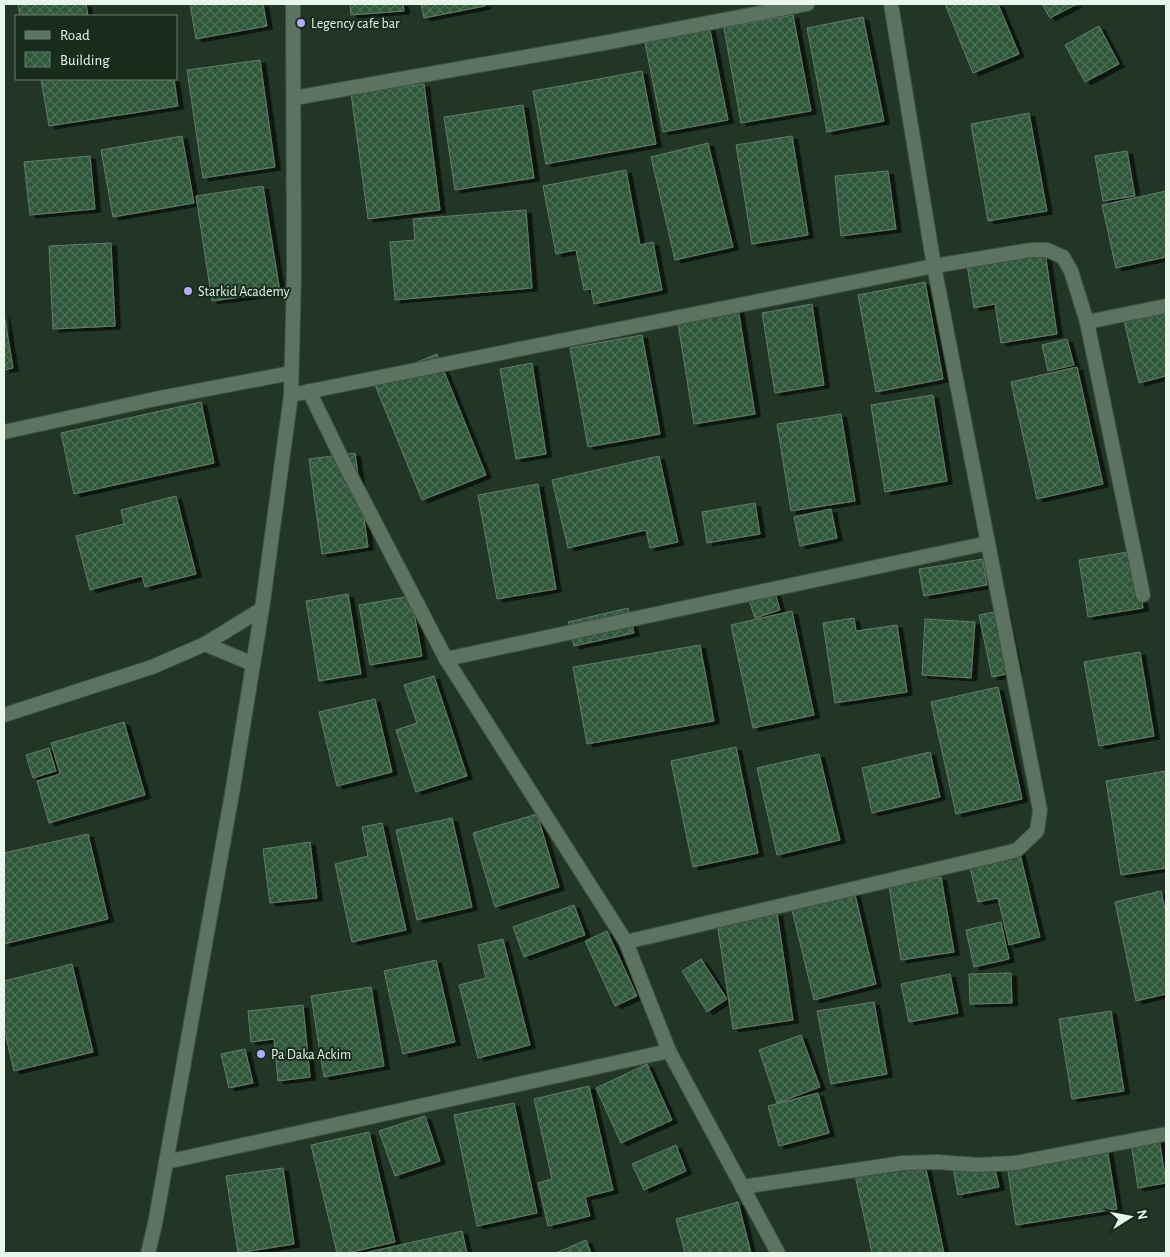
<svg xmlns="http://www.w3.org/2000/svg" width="1170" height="1257" font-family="'Alegreya Sans',sans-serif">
<defs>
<pattern id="building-cross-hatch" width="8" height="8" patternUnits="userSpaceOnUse" patternTransform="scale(1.25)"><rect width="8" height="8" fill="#2e5739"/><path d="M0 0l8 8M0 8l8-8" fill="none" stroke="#4c7056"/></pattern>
<filter id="shadow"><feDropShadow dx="5.5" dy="3" stdDeviation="0" flood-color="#0009"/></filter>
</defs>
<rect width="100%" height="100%" fill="#213626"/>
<g fill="url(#building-cross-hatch)" stroke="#657c69" filter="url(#shadow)">
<path d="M18 4H86L88 16H20Z"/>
<path d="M190 4H263L267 26 196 39Z"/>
<path d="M350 4H403L404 11 351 15Z"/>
<path d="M421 4H485V6L424 18Z"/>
<path d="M945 4H998L1019 54 973 73Z"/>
<path d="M1042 4H1077L1050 18Z"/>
<path d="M793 15 811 111 741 123 724 28Z"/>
<path d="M863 17 884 121 827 132 807 28Z"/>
<path d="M709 25 728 120 663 132 644 38Z"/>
<path d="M1099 26 1119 64 1085 82 1065 45Z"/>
<path d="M260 60 275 167 203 178 187 70Z"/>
<path d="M642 71 656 144 546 164 533 91Z"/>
<path d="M41 79H174L178 106 49 126Z"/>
<path d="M424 84 440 210 368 219 351 93Z"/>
<path d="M523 105 534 178 455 190 444 117Z"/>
<path d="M1029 113 1047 211 988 221 971 124Z"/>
<path d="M182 136 194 203 113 217 101 150Z"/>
<path d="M792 136 808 235 752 244 736 145Z"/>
<path d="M708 143 733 247 675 260 651 157Z"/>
<path d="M1127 151 1135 196 1103 201 1095 156Z"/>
<path d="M90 156 95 209 30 215 24 162Z"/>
<path d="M626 170 640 245 653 242 662 290 594 304 591 289 584 290 576 250 556 254 543 186Z"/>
<path d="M888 171 896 229 841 236 835 176Z"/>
<path d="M263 186 280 292 212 301 196 196Z"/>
<path d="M1166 191V257L1116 268 1102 205Z"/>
<path d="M526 210 532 288 395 300 390 242 415 240 413 219Z"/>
<path d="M111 243 115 326 53 329 49 246Z"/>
<path d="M1044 245 1057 334 1001 343 995 304 974 308 966 258Z"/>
<path d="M925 282 943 379 876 392 858 295Z"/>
<path d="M812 304 824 385 775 393 762 313Z"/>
<path d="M738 308 755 414 694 424 677 317Z"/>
<path d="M1166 312V376L1139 383 1124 321Z"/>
<path d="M4 314 13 368 4 370Z"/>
<path d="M642 335 660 434 588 447 570 348Z"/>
<path d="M1067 339 1074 365 1048 371 1042 345Z"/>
<path d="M437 354 486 475 422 500 373 380Z"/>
<path d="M532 363 546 454 516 459 500 369Z"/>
<path d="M1077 367 1103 484 1037 499 1011 382Z"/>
<path d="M933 395 947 481 885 492 871 405Z"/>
<path d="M201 402 214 463 74 494 61 433Z"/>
<path d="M841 414 855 501 791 511 777 424Z"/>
<path d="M355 453 368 547 322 554 309 459Z"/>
<path d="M659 456 678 542 650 548 646 530 568 548 552 480Z"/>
<path d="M538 484 556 589 497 599 478 495Z"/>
<path d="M176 496 196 574 145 587 142 576 90 590 76 536 124 524 121 510Z"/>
<path d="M755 503 760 534 707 543 702 512Z"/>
<path d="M831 509 837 538 800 546 794 517Z"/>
<path d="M1134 551 1143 608 1088 617 1079 560Z"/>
<path d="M983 559 987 585 924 596 919 569Z"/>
<path d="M773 586 780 610 755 618 747 594Z"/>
<path d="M348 594 361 674 319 681 306 601Z"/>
<path d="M411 596 422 656 370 665 359 605Z"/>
<path d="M628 608 634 633 574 646 568 622Z"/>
<path d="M1004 610 1017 672 992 677 979 615Z"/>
<path d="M792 611 814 715 753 728 731 625Z"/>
<path d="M854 618 856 631 897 625 907 692 835 703 823 623Z"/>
<path d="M925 619 975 622 971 678 922 675Z"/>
<path d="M700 645 714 721 587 744 573 667Z"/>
<path d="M1140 652 1154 736 1099 746 1084 662Z"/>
<path d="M434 676 467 776 416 792 396 730 417 723 404 685Z"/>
<path d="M998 687 1022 799 956 814 931 702Z"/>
<path d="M375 699 392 772 337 786 319 712Z"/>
<path d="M124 722 145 795 49 823 37 781 60 774 51 743Z"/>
<path d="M736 747 758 853 693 867 671 761Z"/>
<path d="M49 748 56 771 33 778 26 755Z"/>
<path d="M930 752 940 797 872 813 862 768Z"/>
<path d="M819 754 840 840 777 855 757 768Z"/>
<path d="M1166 771V868L1121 875 1106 781Z"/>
<path d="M537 814 559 887 495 907 473 833Z"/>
<path d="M452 818 472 907 417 920 396 830Z"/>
<path d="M382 823 406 930 352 942 335 864 368 856 362 827Z"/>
<path d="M88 834 108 919 4 944V853Z"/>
<path d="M310 842 317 898 270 903 263 849Z"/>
<path d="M1019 850 1040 937 1009 945 998 898 978 902 969 863Z"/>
<path d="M941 877 954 952 901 960 889 886Z"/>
<path d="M853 886 876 984 814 1000 790 902Z"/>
<path d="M1161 891 1166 913V994L1136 1001 1115 902Z"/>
<path d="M574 905 585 935 524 957 513 927Z"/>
<path d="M777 913 793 1020 733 1029 717 922Z"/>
<path d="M1001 922 1009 959 974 967 966 930Z"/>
<path d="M607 931 637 996 615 1006 585 941Z"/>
<path d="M503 939 530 1045 478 1058 459 985 486 978 478 945Z"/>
<path d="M701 959 727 999 707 1012 682 971Z"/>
<path d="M436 960 455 1042 403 1054 384 971Z"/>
<path d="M72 964 93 1052 14 1071 4 1028V981Z"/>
<path d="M1011 973 1012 1003 970 1004 969 974Z"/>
<path d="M950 974 958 1013 909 1022 901 984Z"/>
<path d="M371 987 384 1066 324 1077 311 996Z"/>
<path d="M874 1002 887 1074 831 1084 817 1011Z"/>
<path d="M303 1005 310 1077 278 1081 274 1039 251 1042 248 1011Z"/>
<path d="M1111 1011 1124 1091 1072 1099 1059 1019Z"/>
<path d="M801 1035 820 1087 777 1103 759 1050Z"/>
<path d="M245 1049 253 1083 229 1088 221 1054Z"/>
<path d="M647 1064 672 1120 621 1143 596 1088Z"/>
<path d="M589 1086 613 1190 585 1197 590 1216 548 1226 538 1183 552 1179 534 1099Z"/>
<path d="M818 1093 829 1133 779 1146 768 1106Z"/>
<path d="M514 1103 537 1213 477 1226 454 1115Z"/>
<path d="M425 1116 440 1161 395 1176 379 1131Z"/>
<path d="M369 1132 395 1242 348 1253H337L311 1145Z"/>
<path d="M1158 1132 1166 1183 1138 1188 1130 1137Z"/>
<path d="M676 1145 686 1171 644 1190 632 1164Z"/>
<path d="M1107 1148 1117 1209 1016 1225 1007 1164Z"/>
<path d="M924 1160 944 1253H872L855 1175Z"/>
<path d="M993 1160 999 1187 958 1195 953 1168Z"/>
<path d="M283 1168 294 1244 238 1253 226 1176Z"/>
<path d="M738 1202 751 1253H685L676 1219Z"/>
<path d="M462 1231 467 1253H364Z"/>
<path d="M586 1240 591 1253H556Z"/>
</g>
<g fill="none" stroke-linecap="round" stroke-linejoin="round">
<g stroke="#3e5143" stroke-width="16">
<g id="minor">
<path d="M294 98 604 43 807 4"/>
<path d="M1087 322 1166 306"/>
<path d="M309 391 344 463 446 659 626 942 669 1051 778 1253"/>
<path d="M291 395 934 266 1031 250H1047L1063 257 1071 271 1087 322 1143 595"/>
<path d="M4 432 155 399 291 373"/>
<path d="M205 644 253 664"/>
<path d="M446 659 988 543"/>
<path d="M4 715 152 667 205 644 262 609"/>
<path d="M626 942 993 856 1017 850 1037 831 1040 810 934 266 891 4"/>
<path d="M166 1162 669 1051"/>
<path d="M742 1187 903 1163 937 1162 977 1165 1016 1163 1166 1134"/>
<path d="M148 1253 155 1224 233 788 262 609 291 395 294 276 293 4"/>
</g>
</g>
<use href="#minor" stroke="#5b7360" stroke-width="14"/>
</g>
<g fill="#b4acf9" stroke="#172c1c" stroke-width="2">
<circle cx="301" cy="23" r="5"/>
<circle cx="188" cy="291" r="5"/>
<circle cx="261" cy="1054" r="5"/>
</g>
<g text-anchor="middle" stroke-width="4" stroke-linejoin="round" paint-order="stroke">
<g font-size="14" fill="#e9f6ec" stroke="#172c1c" text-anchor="start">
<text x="311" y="28">Legency cafe bar</text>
<text x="198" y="296">Starkid Academy</text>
<text x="271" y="1059">Pa Daka Ackim</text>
</g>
</g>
<rect width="1170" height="1257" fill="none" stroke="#e9f6ec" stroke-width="10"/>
<rect x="15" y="15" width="162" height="65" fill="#172c1c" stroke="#6b7d6f"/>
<rect x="25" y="31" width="25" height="8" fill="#5b7360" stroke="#6b7d6f"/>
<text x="60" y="40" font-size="15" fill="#e9f6ec">Road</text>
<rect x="25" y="52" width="25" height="15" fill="url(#building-cross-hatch)" stroke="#6b7d6f"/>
<text x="60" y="65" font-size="15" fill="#e9f6ec">Building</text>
<g transform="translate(1130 1217) rotate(79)" stroke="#172c1c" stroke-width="4" paint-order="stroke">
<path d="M0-4L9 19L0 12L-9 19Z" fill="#e9f6ec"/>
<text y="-8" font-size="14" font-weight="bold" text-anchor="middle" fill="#e9f6ec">N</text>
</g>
</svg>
